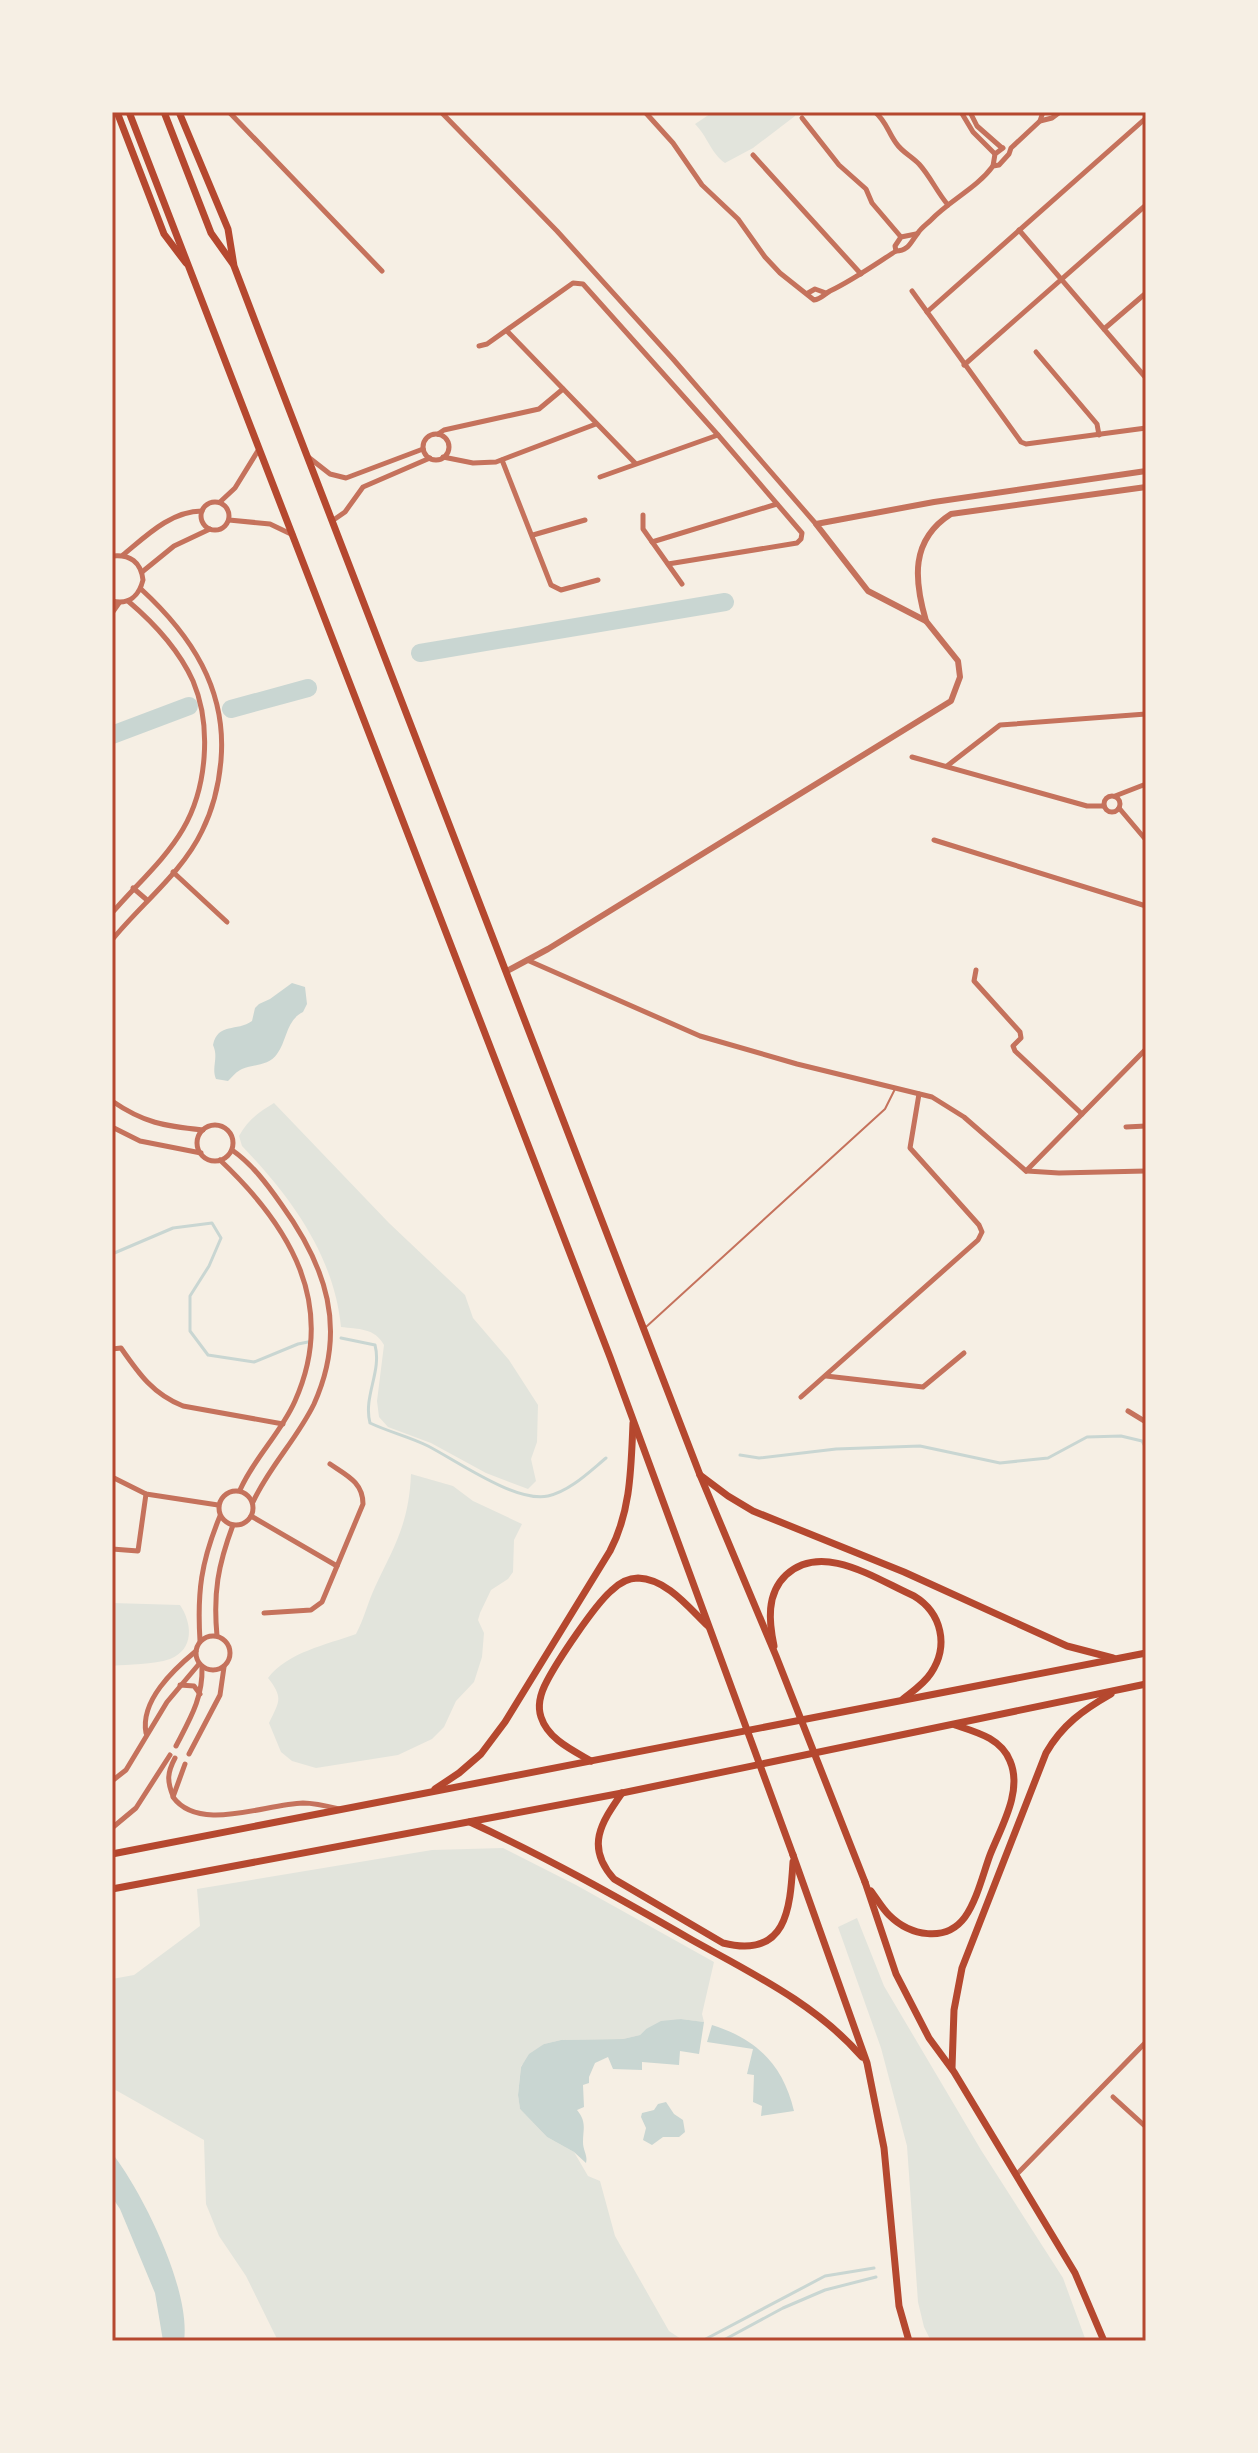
<svg xmlns="http://www.w3.org/2000/svg" width="1258" height="2453" font-family="'Roboto Condensed',sans-serif">
<rect width="100%" height="100%" fill="#f6efe4"/>
<g fill="#e2e4dc">
<path d="M713 112H795V116L753 148 725 163C710 152 708 137 695 124Z"/>
<path d="M274 1103 389 1223 465 1295 473 1318 509 1360 538 1405 537 1442 531 1459 536 1481 528 1489 486 1473 431 1443 388 1427 379 1417 377 1401 384 1345C375 1328 358 1329 341 1327 334 1255 290 1196 242 1146L239 1136C248 1120 259 1112 274 1103Z"/>
<path d="M411 1474 453 1486 473 1501 522 1524 514 1540 513 1572 508 1579 491 1590 480 1613 478 1620 484 1633 482 1657 474 1682 456 1701 444 1727 432 1739 398 1755 316 1768 292 1761 281 1752 269 1723C279 1702 284 1698 268 1678 288 1652 326 1645 356 1634 364 1619 368 1602 375 1587 395 1545 409 1523 411 1474Z"/>
<path d="M112 1603 180 1605C192 1623 195 1649 170 1659 153 1665 129 1664 112 1666Z"/>
<path d="M503 1848 576 1885 714 1962 702 2014 704 2022 681 2019 646 2029 640 2035 623 2039 561 2040 544 2044 521 2066 518 2095 520 2109 547 2137 574 2152 588 2176 600 2181 615 2236 669 2331 684 2341H278L246 2276 219 2236 206 2204 204 2140 112 2088V1979L134 1975 200 1926 197 1889 432 1850Z"/>
<path d="M857 1918 884 1986 981 2150 1063 2278 1086 2341H931L924 2327 918 2302 907 2146 881 2048 838 1927Z"/>
</g>
<g fill="#c9d6d2">
<path d="M292 983 305 987 307 1004 303 1012C286 1020 287 1041 277 1054 269 1066 254 1064 242 1069 237 1071 232 1077 228 1081L216 1079C211 1067 219 1058 213 1045 218 1022 237 1032 252 1021L255 1008 259 1004 270 999Z"/>
<path d="M681 2019 704 2022 699 2054 680 2051 679 2065 642 2062V2070L613 2069 608 2057 595 2063 589 2077V2083L583 2085 584 2107 577 2110C587 2122 583 2129 583 2142 583 2151 588 2155 586 2163L574 2152 547 2137 520 2109 518 2095 521 2067 529 2054 544 2044 561 2040 623 2039 640 2035 646 2029 661 2021Z"/>
<path d="M712 2025C757 2039 783 2065 794 2111L761 2116 762 2106 753 2102 754 2075 747 2074 753 2049 707 2042Z"/>
<path d="M666 2102 674 2114 683 2120 685 2132 679 2137H663L652 2145 643 2140 646 2128 641 2117 642 2113 654 2110 658 2104Z"/>
<path d="M112 2153C143 2193 191 2290 184 2341H163L155 2293 120 2209 112 2197Z"/>
</g>
<g fill="none" stroke-linecap="round" stroke-linejoin="round">
<g stroke="#c9d6d2" stroke-width="3">
<path d="M112 1254 173 1228 212 1223 221 1238 209 1266 190 1296V1331L208 1355 254 1362 298 1344 308 1342"/>
<path d="M341 1338 375 1345C382 1372 363 1396 370 1423 389 1432 410 1437 428 1446 457 1461 516 1503 548 1496 570 1491 589 1472 606 1458"/>
<path d="M740 1455 759 1458 836 1449 920 1446 1000 1463 1048 1458 1087 1437 1121 1436 1142 1441 1146 1448"/>
<path d="M702 2341 825 2276 874 2268"/>
<path d="M722 2341 783 2308 825 2290 876 2277"/>
</g>
<g stroke="#c9d6d2" stroke-width="18">
<path d="M420 653 725 602"/>
<path d="M231 709 308 688"/>
<path d="M112 735 189 706"/>
</g>
<path stroke="#c5725c" stroke-width="2" d="M646 1327 885 1109 895 1089"/>
<g stroke="#c5725c" stroke-width="5">
<path d="M229 112 382 271"/>
<path d="M441 112 557 231 673 359 816 524"/>
<path d="M645 112 673 143 702 185 738 219 765 257 780 273 814 300C821 299 823 295 830 291 853 280 874 265 896 251 909 251 911 241 918 233 921 228 927 224 931 220 950 200 977 188 993 166L999 165 1009 154 1011 148 1040 121 1052 118 1060 112"/>
<path d="M875 112C886 121 888 132 896 143 902 152 911 156 919 164 930 176 937 192 948 205"/>
<path d="M961 112 973 132 995 154"/>
<path d="M970 112 977 126 1002 148"/>
<path d="M802 118 839 165 866 189 872 203 901 237"/>
<path d="M1040 121 1043 112"/>
<path d="M753 155 861 274"/>
<path d="M993 166 995 154 1003 148"/>
<path d="M1019 230 1146 378"/>
<path d="M896 251 895 246 901 237 916 234"/>
<path d="M912 291 1021 442 1026 444 1146 428"/>
<path d="M808 293 815 289 826 293"/>
<path d="M927 312 1146 118"/>
<path d="M1104 329 1146 293"/>
<path d="M507 331 635 463"/>
<path d="M479 346 487 344 573 283 583 284 718 435 802 533 801 539 797 543 668 564"/>
<path d="M1036 352 1097 424 1099 435"/>
<path d="M964 365 1146 205"/>
<path d="M438 434 444 430 539 409 563 389"/>
<circle cx="436" cy="447" r="13"/>
<path d="M307 456 330 474 346 478 423 449"/>
<path d="M443 457 473 463 496 462 596 424"/>
<path d="M502 460 551 585 561 590 598 580"/>
<path d="M600 477 718 435"/>
<circle cx="215" cy="516" r="14"/>
<path d="M220 502 235 488 259 449"/>
<path d="M643 515V529L682 584"/>
<path d="M229 520 270 524 293 535"/>
<path d="M332 521 345 512 363 487 430 458"/>
<path d="M533 535 585 520"/>
<path d="M652 542 777 504"/>
<path d="M123 555C146 536 171 511 202 511"/>
<path d="M112 556C130 554 141 562 143 580 139 596 129 605 112 601"/>
<path d="M142 572 174 546 210 529"/>
<path d="M112 613 119 603"/>
<path d="M912 757 1087 806H1104"/>
<path d="M947 766 1000 725 1146 714"/>
<path d="M1115 796 1146 784"/>
<circle cx="1112" cy="804" r="8"/>
<path d="M1119 808 1146 840"/>
<path d="M934 840 1146 906"/>
<path d="M173 872 227 922"/>
<path d="M133 888 147 900"/>
<path d="M112 913C135 886 165 860 183 829 207 788 212 726 193 681 179 650 154 623 128 601"/>
<path d="M112 940C141 904 182 873 202 831 213 809 219 784 221 760 227 689 191 635 141 589"/>
<path d="M527 960 700 1036 797 1064 932 1097 964 1117 1026 1171"/>
<path d="M976 970 974 981 1020 1032 1021 1038 1013 1046 1015 1051 1082 1114"/>
<path d="M112 1101C144 1123 164 1126 203 1130"/>
<circle cx="215" cy="1143" r="18"/>
<path d="M112 1127 140 1141 201 1153"/>
<path d="M1126 1127 1146 1126"/>
<path d="M232 1150C252 1164 267 1184 281 1204 326 1266 348 1329 314 1404 297 1439 269 1467 253 1502"/>
<path d="M220 1160C290 1226 338 1305 295 1401 281 1433 254 1458 240 1490"/>
<path d="M1026 1171 1146 1049"/>
<path d="M1027 1171 1059 1173 1146 1171"/>
<path d="M112 1349 121 1348C139 1374 153 1394 183 1406L283 1424"/>
<path d="M826 1376 923 1387 964 1353"/>
<path d="M801 1397 978 1240 982 1232 979 1225 910 1148 919 1094"/>
<path d="M1128 1411 1146 1422"/>
<path d="M112 1477 146 1494 218 1505"/>
<circle cx="236" cy="1508" r="17"/>
<path d="M251 1516 337 1566"/>
<path d="M112 1549 138 1551 146 1494"/>
<path d="M264 1613 311 1610 322 1602 363 1504C363 1482 346 1475 330 1464"/>
<circle cx="213" cy="1653" r="17"/>
<path d="M217 1636C213 1593 218 1565 233 1525"/>
<path d="M200 1641C197 1592 201 1562 220 1516"/>
<path d="M180 1685 194 1686 200 1694"/>
<path d="M146 1733C140 1701 173 1670 196 1651"/>
<path d="M176 1746C190 1719 203 1698 202 1667"/>
<path d="M189 1754 220 1695 224 1667"/>
<path d="M185 1764 173 1797C199 1833 265 1804 303 1803 315 1803 327 1806 339 1809"/>
<path d="M112 1781 126 1770 167 1702 199 1664"/>
<path d="M173 1796C167 1781 167 1773 175 1758"/>
<path d="M112 1828 136 1808 170 1755"/>
<path d="M1113 2097 1146 2127"/>
<path d="M1017 2174 1146 2042"/>
</g>
<g stroke="#c5725c" stroke-width="6">
<path d="M926 621C914 580 910 540 951 514L1146 487"/>
<path d="M507 971 548 949 951 701 960 677 958 661 926 621 868 591 816 524 934 502 1146 471"/>
</g>
<g stroke="#b5482f" stroke-width="7">
<path d="M700 1475 728 1496 753 1511 904 1572 1067 1646 1113 1658"/>
<path d="M774 1646C769 1622 766 1594 786 1575 823 1541 877 1580 914 1596 942 1613 949 1646 931 1673 924 1684 913 1691 903 1699"/>
<path d="M591 1761C572 1750 548 1739 541 1717 537 1705 541 1692 547 1681 558 1660 594 1606 611 1591 618 1584 628 1578 638 1578 667 1579 689 1608 708 1626"/>
<path d="M435 1789 459 1773 481 1754 505 1722 610 1551C631 1511 631 1468 633 1423"/>
<path d="M622 1793C601 1823 585 1847 614 1879L723 1943C787 1959 790 1909 793 1862"/>
<path d="M470 1822C546 1857 619 1898 692 1940 753 1974 816 2004 862 2057"/>
<path d="M112 1854 1146 1653"/>
<path d="M793 1855 867 2063 884 2148 899 2306 909 2341"/>
<path d="M865 1882 896 1974 929 2038 954 2072 1075 2273 1104 2341"/>
<path d="M112 1889 622 1793 1146 1684"/>
<path d="M871 1891C877 1899 882 1908 889 1915 910 1936 946 1943 965 1917 977 1900 983 1874 990 1855 1001 1827 1023 1791 1010 1761 1001 1738 976 1732 955 1725"/>
<path d="M952 2068 954 2010 962 1968 1046 1753C1062 1725 1083 1710 1111 1694"/>
</g>
<g stroke="#b5482f" stroke-width="7">
<path d="M117 112 164 234 186 263"/>
<path d="M129 112 610 1357 793 1855"/>
<path d="M164 112 211 233 233 264"/>
<path d="M179 112 228 229 234 266 255 321 700 1475 776 1656 865 1882"/>
</g>
</g>
<rect width="1258" height="2453" fill="none" stroke="#f6efe4" stroke-width="228"/>
<rect x="114" y="114" width="1030" height="2225" fill="none" stroke="#b5482f" stroke-width="3"/>
</svg>
